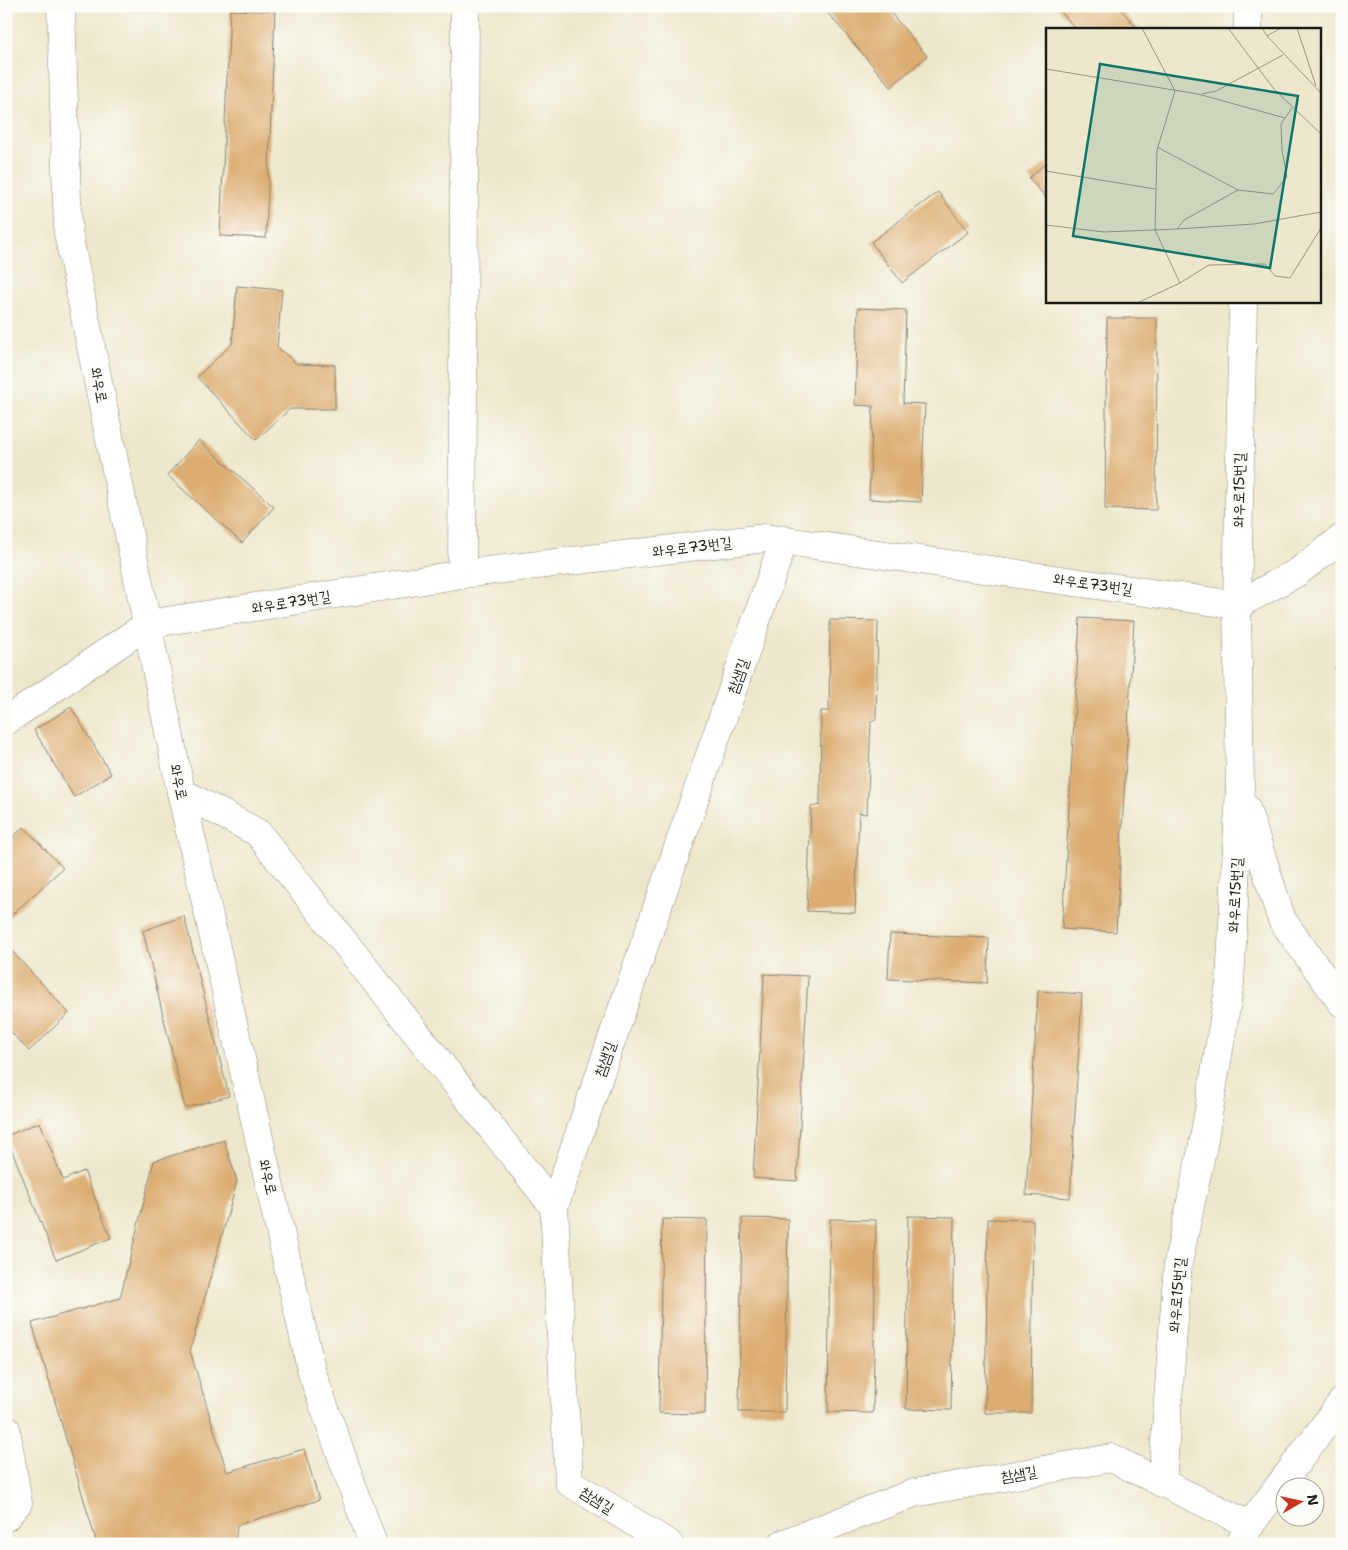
<svg xmlns="http://www.w3.org/2000/svg" width="1348" height="1550" font-family="'Shantell Sans','Poor Story',sans-serif">
<rect width="100%" height="100%" fill="#fdfcf7"/>
<filter id="ink" filterUnits="userSpaceOnUse"><feTurbulence type="fractalNoise" baseFrequency=".02" numOctaves="2"/><feDisplacementMap in="SourceGraphic" scale="10" xChannelSelector="R" yChannelSelector="G"/><feConvolveMatrix kernelMatrix="1 2 1 2 8 2 1 2 1" color-interpolation-filters="sRGB"/></filter>
<filter id="wash" filterUnits="userSpaceOnUse"><feTurbulence type="fractalNoise" baseFrequency=".0096" numOctaves="4" result="noise"/><feDisplacementMap in="SourceGraphic" scale="20" xChannelSelector="R" yChannelSelector="G"/><feGaussianBlur stdDeviation="1.12" result="paint"/><feColorMatrix in="noise" values="0 0 0 0 0 0 0 0 0 0 0 0 0 0 0 0 0 1.4 0 .05"/><feComposite in="paint" operator="in"/></filter>
<g filter="url(#wash)">
<rect width="100%" height="100%" fill="#ede7cb"/>
<g id="blocks">
<g fill="#dcac70">
<path d="M822 6H885L927 56 891 87Z"/>
<path d="M1056 6H1118L1138 29H1076Z"/>
<path d="M230 10 275 11 266 238 220 236Z"/>
<path d="M1047 162V199L1029 178Z"/>
<path d="M938 192 968 232 902 283 871 242Z"/>
<path d="M237 286 282 290 277 347 297 364 335 365V409H290L256 440 197 377 232 344Z"/>
<path d="M858 308 906 310 903 403 925 404 921 502 869 499 873 406 855 405Z"/>
<path d="M1107 318H1157L1156 510 1105 509Z"/>
<path d="M199 440 274 507 242 543 167 475Z"/>
<path d="M1080 618 1134 621 1116 932 1062 929Z"/>
<path d="M830 620 878 621 876 719 871 721 867 814 859 813 855 913 807 911 811 807 820 805 821 711H829Z"/>
<path d="M1342 662V678L1334 668Z"/>
<path d="M71 707 111 774 74 797 34 730Z"/>
<path d="M24 827 63 868 6 920V843Z"/>
<path d="M184 916 229 1096 185 1108 143 931Z"/>
<path d="M890 934 989 938 987 983 888 979Z"/>
<path d="M6 945 69 1013 29 1051 6 1027Z"/>
<path d="M764 974 808 976 797 1181 753 1178Z"/>
<path d="M1038 991 1082 994 1070 1198 1026 1195Z"/>
<path d="M40 1122 63 1180 84 1171 111 1238 56 1260 6 1136Z"/>
<path d="M224 1140 237 1181 190 1351 227 1472 304 1449 319 1500 237 1525 235 1544H97L32 1323 120 1298 154 1161Z"/>
<path d="M908 1216 954 1217 951 1410 906 1409Z"/>
<path d="M742 1218 788 1219 785 1412H739Z"/>
<path d="M662 1219 707 1220 705 1414 659 1413Z"/>
<path d="M830 1219 876 1220 873 1413 828 1412Z"/>
<path d="M988 1219 1033 1220 1031 1413H985Z"/>
</g>
</g>
</g>
<g filter="url(#ink)">
<use href="#blocks" fill-opacity="0" stroke="#848274" stroke-width="1"/>
<g fill="none" stroke-linecap="round" stroke-linejoin="round">
<g stroke="#848274" stroke-width="29">
<g id="minor">
<path d="M61 6 68 233 181 792 312 1373 373 1544"/>
<path d="M1248 29V6"/>
<path d="M462 574 465 6"/>
<path d="M6 721 148 624 462 574 765 538 1237 605 1298 572 1342 538"/>
<path d="M181 792 258 833 554 1207"/>
<path d="M1246 808 1282 920 1342 1003"/>
<path d="M6 1429 18 1503 6 1517"/>
<path d="M1162 1483 1178 1263 1203 1145 1230 983 1240 787 1237 605 1243 301"/>
<path d="M669 1544 569 1482 554 1207 784 540"/>
<path d="M782 1544 914 1493 1111 1458 1250 1525"/>
<path d="M1240 1544 1250 1525 1342 1402"/>
</g>
</g>
<use href="#minor" stroke="#fff" stroke-width="28"/>
</g>
</g>
<g text-anchor="middle" stroke-width="4.5" stroke-linejoin="round" paint-order="stroke">
<g font-size="15" fill="#1c1c1c" stroke="#fdfcf7">
<text transform="translate(99 385) rotate(79)" y="5">와우로</text>
<text transform="translate(1239 490) rotate(-89)" y="5">와우로15번길</text>
<text transform="translate(692 547) rotate(-7)" y="5">와우로73번길</text>
<text transform="translate(1093 584) rotate(8)" y="5">와우로73번길</text>
<text transform="translate(291 602) rotate(-9)" y="5">와우로73번길</text>
<text transform="translate(738 676) rotate(-71)" y="5">참샘길</text>
<text transform="translate(179 782) rotate(78)" y="5">와우로</text>
<text transform="translate(1235 895) rotate(-87)" y="5">와우로15번길</text>
<text transform="translate(605 1059) rotate(-71)" y="5">참샘길</text>
<text transform="translate(268 1177) rotate(77)" y="5">와우로</text>
<text transform="translate(1177 1295) rotate(-85)" y="5">와우로15번길</text>
<text transform="translate(1019 1474) rotate(-10)" y="5">참샘길</text>
<text transform="translate(597 1500) rotate(32)" y="5">참샘길</text>
</g>
</g>
<g transform="translate(1046 28)">
<rect width="275" height="275" fill="#ede7cb"/>
<path fill="none" stroke="#999685" stroke-width="1" d="M96 0 129 63 111 122 109 202 134 255M182 0 228 61 275 106M216 0 221 8 235 0M251 0 270 58M221 8 275 65M0 41 152 66 239 90M156 66 170 63 237 27M111 119 192 162 227 166 241 149 236 122 235 96 246 80M0 143 109 161M0 197 58 204 131 201 208 196 275 184M131 201 138 192 192 162M91 275 134 255 163 237 219 236 229 248 244 250 275 200"/>
<path fill="#0f766e" fill-opacity="0.15" stroke="#0f766e" stroke-width="2.5" d="M54 36 252 68 224 240 27 208Z"/>
<rect width="275" height="275" fill="none" stroke="#1c1c1c" stroke-width="2.5"/>
</g>
<rect width="1348" height="1550" fill="none" stroke="#fdfcf7" stroke-width="25"/>
<g transform="translate(1300 1502) rotate(81)"><circle r="24" fill="#fdfcf7" stroke="#a3a29f"/>
<path d="M0-4L9 19L0 12L-9 19Z" fill="#c8321e"/>
<text y="-8" font-size="14" font-weight="bold" text-anchor="middle" fill="#1c1c1c">N</text>
</g>
</svg>
